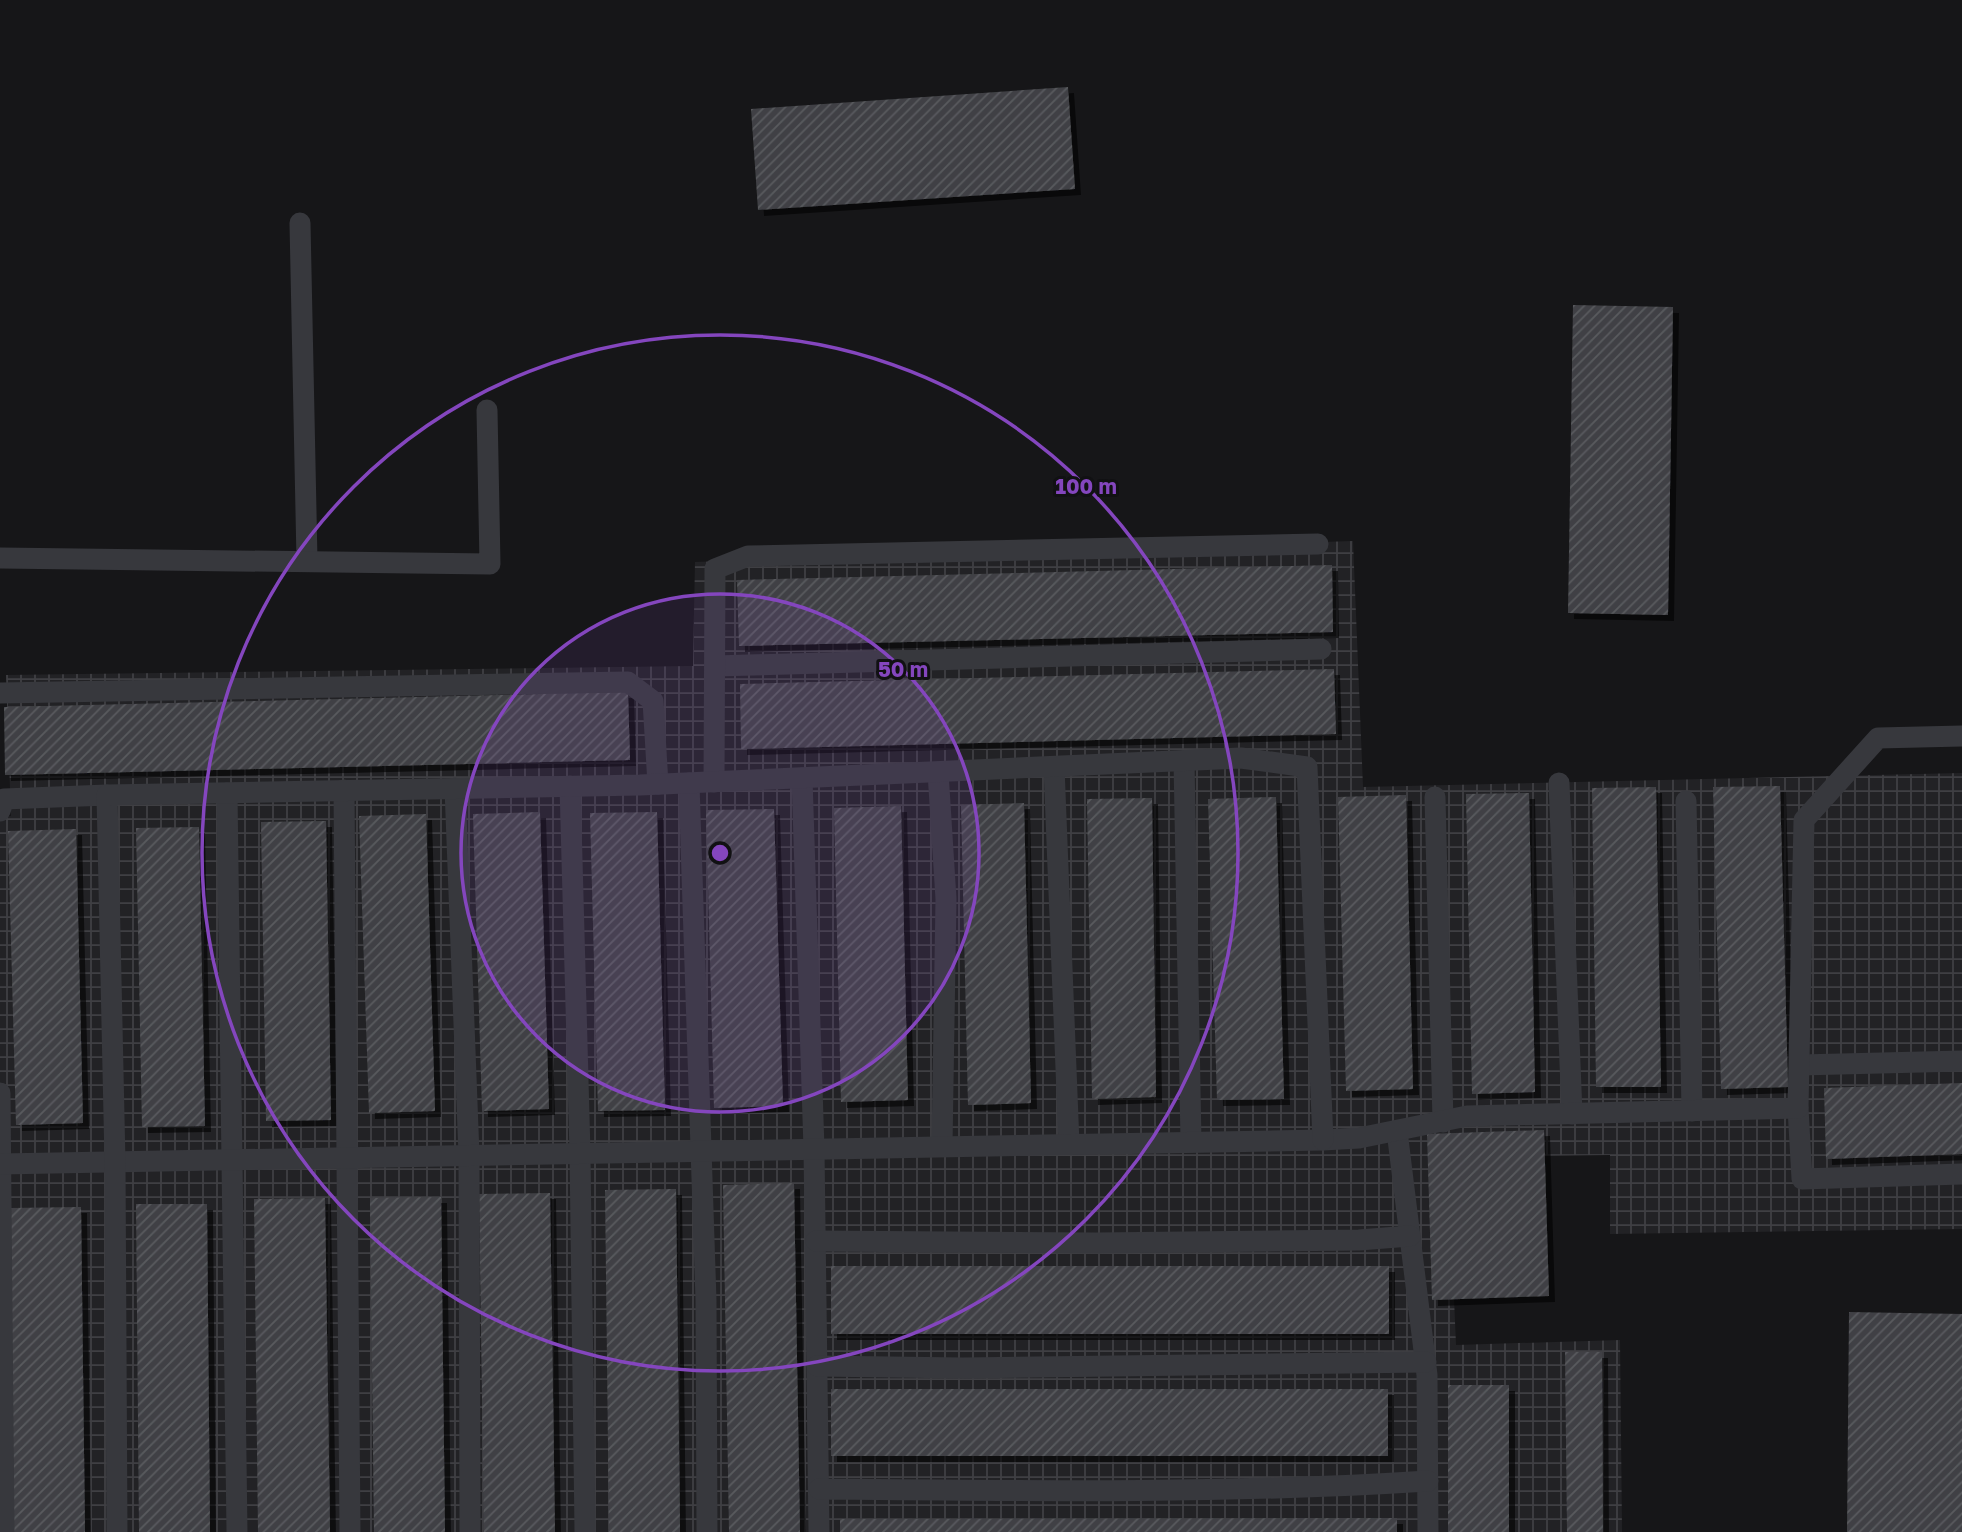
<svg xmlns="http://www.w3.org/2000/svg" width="1962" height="1532" font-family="'Golos Text',sans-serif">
<defs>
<pattern id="industrial-grid" width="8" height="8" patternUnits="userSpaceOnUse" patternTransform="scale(1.75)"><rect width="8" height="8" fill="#222225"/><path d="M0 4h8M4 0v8" fill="none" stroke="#3f3f43"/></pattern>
<pattern id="building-hatch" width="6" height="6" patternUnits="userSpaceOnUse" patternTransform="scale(1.75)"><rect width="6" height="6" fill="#404145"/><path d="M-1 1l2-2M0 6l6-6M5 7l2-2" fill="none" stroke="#595a5e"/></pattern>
<filter id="shadow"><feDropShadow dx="6" dy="6" stdDeviation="0" flood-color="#0009"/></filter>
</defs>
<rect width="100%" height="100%" fill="#161618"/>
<path fill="url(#industrial-grid)" d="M1353 541 1363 787 1962 773V1229L1610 1234V1155L1448 1157 1456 1345 1620 1340 1622 1532H0V817L11 816 6 675 693 666 695 562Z"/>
<g fill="url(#building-hatch)" filter="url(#shadow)">
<path d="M1068 87 1075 189 758 210 751 109Z"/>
<path d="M1573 305 1673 307 1668 615 1568 613Z"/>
<path d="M1332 565 1333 632 739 646 737 580Z"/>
<path d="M1334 669 1336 734 741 749 740 684Z"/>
<path d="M628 692 630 760 5 775 4 707Z"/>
<path d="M1780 786 1788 1087 1721 1089 1713 787Z"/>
<path d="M1656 787 1661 1087H1596L1592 788Z"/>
<path d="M1529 793 1535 1092 1472 1094 1466 794Z"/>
<path d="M1406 795 1413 1089 1346 1091 1338 797Z"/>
<path d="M1276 797 1284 1099 1217 1100 1208 799Z"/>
<path d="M1152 798 1156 1097 1092 1099 1087 799Z"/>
<path d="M1024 803 1031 1103 968 1105 961 805Z"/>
<path d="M901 806 908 1100 841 1102 834 808Z"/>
<path d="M774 809 783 1106 714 1108 706 810Z"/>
<path d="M540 812 549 1109 482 1111 473 814Z"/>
<path d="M657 812 665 1110 598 1111 590 813Z"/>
<path d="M426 814 435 1111 369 1113 359 816Z"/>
<path d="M326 821 331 1120 266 1121 261 822Z"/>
<path d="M199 827 205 1126 142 1127 136 828Z"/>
<path d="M76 829 83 1123 16 1125 8 831Z"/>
<path d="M1962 1083V1154L1826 1159 1824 1088Z"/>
<path d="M1544 1130 1549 1296 1432 1300 1427 1134Z"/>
<path d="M794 1183 800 1532H729L723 1185Z"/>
<path d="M676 1189 680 1532H609L605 1190Z"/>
<path d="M550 1193 555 1532H484L479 1194Z"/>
<path d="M441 1197 445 1532H374L370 1198Z"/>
<path d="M325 1198 330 1532H258L254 1199Z"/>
<path d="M136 1204H207L210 1532H139Z"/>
<path d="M81 1207 85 1532H14L10 1208Z"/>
<rect x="831" y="1266" width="558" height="68"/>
<path d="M1849 1312 1962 1314V1532H1847Z"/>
<path d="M1565 1352H1602L1603 1532H1567Z"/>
<rect x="1448" y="1385" width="61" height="147"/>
<rect x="831" y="1389" width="557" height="67"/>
<path d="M1397 1518V1532H840V1519Z"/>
</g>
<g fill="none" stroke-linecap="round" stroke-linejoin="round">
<g stroke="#37383d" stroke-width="21">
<path d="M300 223 307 560"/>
<path d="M0 558 490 564 487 410"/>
<path d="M715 666 1321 649"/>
<path d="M0 693 628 682 653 701 658 784"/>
<path d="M1184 761 1191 1142"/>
<path d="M1054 767 1069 1144"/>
<path d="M938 772 946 899 942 1146"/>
<path d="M802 778 814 1149 819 1532"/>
<path d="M714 782 715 569 748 556 1318 544"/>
<path d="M689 783 706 1300 707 1532"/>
<path d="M1559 783 1572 1114"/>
<path d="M570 786 580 1153 585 1532"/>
<path d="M455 788 469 1155 470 1532"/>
<path d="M344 790 350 1532"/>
<path d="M227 793 237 1532"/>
<path d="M1435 797 1443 1122"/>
<path d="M1686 801 1692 1111"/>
<path d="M0 811 4 799 107 795"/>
<path d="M1800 1065 1962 1061"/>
<path d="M0 1093 4 1532"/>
<path d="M1798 1108 1802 1179 1962 1174"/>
<path d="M1397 1131 1427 1375 1428 1532"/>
<path d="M0 1164 1323 1140 1359 1138 1467 1116 1798 1108 1804 820 1878 738 1962 736"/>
<path d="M816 1241 1096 1243 1359 1240 1410 1236"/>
<path d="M817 1366 963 1368 1426 1362"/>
<path d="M819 1489C1021 1491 1225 1494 1428 1481"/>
<path d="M117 1532 115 1162 107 795 640 785 1241 758 1307 767 1323 1140"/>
</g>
</g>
<circle cx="720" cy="853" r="259" fill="#8446be" fill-opacity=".12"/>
<g fill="none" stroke="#8446be" stroke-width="3.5">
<circle cx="720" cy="853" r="259"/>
<circle cx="720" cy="853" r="518"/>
</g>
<circle cx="720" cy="853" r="10" fill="#8446be" stroke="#111113" stroke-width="3.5"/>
<g font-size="21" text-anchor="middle" font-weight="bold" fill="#8446be" stroke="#111113" stroke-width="6" stroke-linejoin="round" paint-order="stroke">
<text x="1086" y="494">100 m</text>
<text x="903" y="677">50 m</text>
</g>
</svg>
